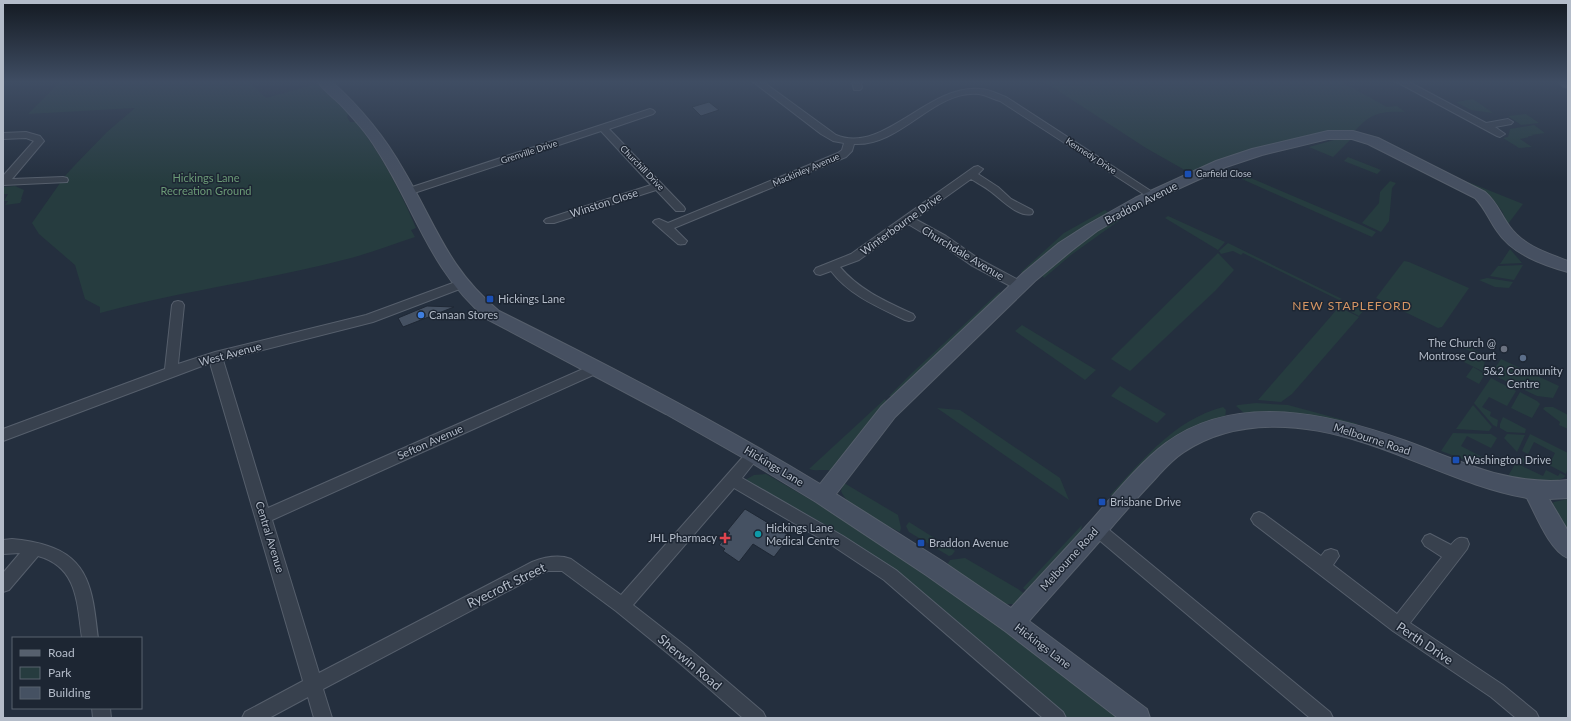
<svg xmlns="http://www.w3.org/2000/svg" width="1571" height="721" font-family="Lato,sans-serif">
<rect width="100%" height="100%" fill="#242f3e"/>
<g fill="#263c3f">
<path d="M61 81H248L266 98 316 84 326 91 348 114 347 117 350 122H356C381 154 400 190 416 228L411 230 415 237C391 245 368 254 343 260 263 281 180 291 100 313V307L85 299 75 265 39 234 32 223 65 176 74 166 107 132 135 108 28 114Z"/>
<path d="M1043 81H1340L1387 107 1397 106 1405 112C1378 111 1370 114 1353 133H1317L1252 150 1218 162 1190 173 1146 148Z"/>
<path d="M1473 99 1493 113 1471 110 1456 102Z"/>
<path d="M1526 114 1539 123 1521 125 1508 116Z"/>
<path d="M1534 125 1545 133 1531 135 1533 136H1528L1529 137 1520 139 1532 147 1519 148 1503 138 1508 137 1510 129Z"/>
<path d="M1334 140H1350L1333 157 1309 147Z"/>
<path d="M1348 157 1381 170 1377 174 1344 161Z"/>
<path d="M1246 176 1359 224 1376 232 1372 237 1242 179Z"/>
<path d="M1390 181 1396 183 1392 188 1389 221 1381 232 1362 223 1379 203 1380 192Z"/>
<path d="M1468 182 1523 204 1508 224 1502 211 1492 198Z"/>
<path d="M15 186 24 190 21 199H22L20 203 5 205 8 201H4L8 194H3V187Z"/>
<path d="M1105 210 1109 213 1025 274 1021 272 1064 233Z"/>
<path d="M1123 216 1124 217 1071 255 1044 278 1041 274 1091 234Z"/>
<path d="M1168 216 1225 242 1218 250 1165 218Z"/>
<path d="M1228 243 1342 299 1339 300 1243 253 1241 255 1233 251 1221 254 1219 251Z"/>
<path d="M1510 249 1522 263 1500 264Z"/>
<path d="M1218 253 1234 270 1216 290 1130 371 1111 359Z"/>
<path d="M1404 261 1409 262 1469 288 1442 327 1438 328 1376 298Z"/>
<path d="M1523 265 1514 280 1490 276 1498 266Z"/>
<path d="M1487 278 1513 282 1509 288 1495 287 1479 280Z"/>
<path d="M999 292 1003 295 894 397 889 396 913 372Z"/>
<path d="M1345 300 1364 310 1359 316 1340 306Z"/>
<path d="M1339 307 1359 317 1292 394 1281 402 1258 400Z"/>
<path d="M1022 325 1096 370 1085 380 1015 331Z"/>
<path d="M1457 341 1480 353 1485 361 1484 365 1486 373 1464 362 1466 359 1471 361 1476 354 1455 344Z"/>
<path d="M1501 359 1559 386 1553 398 1537 396 1491 374Z"/>
<path d="M1473 367 1485 374 1479 384 1466 377Z"/>
<path d="M1491 378 1516 391 1507 406 1489 397 1482 407 1491 412 1490 416 1498 420 1497 427 1493 425 1474 403Z"/>
<path d="M1120 386 1166 414 1157 423 1111 396Z"/>
<path d="M1520 392 1537 401 1540 404 1532 418 1511 408Z"/>
<path d="M885 399 888 403 834 472C826 468 817 472 809 469Z"/>
<path d="M1256 403 1288 405 1358 424H1352L1284 412 1244 413 1236 406 1238 405Z"/>
<path d="M1473 405 1492 427 1489 431 1456 429Z"/>
<path d="M1223 407 1226 410 1225 418 1189 431 1171 439 1117 496 1110 495C1143 460 1174 420 1223 407Z"/>
<path d="M1545 407H1553L1568 415V429L1559 425 1560 422 1543 409Z"/>
<path d="M937 408 960 410 1060 478 1069 500Z"/>
<path d="M1503 417 1526 429 1525 433 1507 432 1500 428V424Z"/>
<path d="M1453 433 1491 434 1497 438 1491 448 1467 436 1461 446 1484 458 1480 465 1441 451Z"/>
<path d="M1507 434 1525 435 1517 452 1504 438Z"/>
<path d="M1530 434 1568 453V467L1566 474 1549 465 1555 453 1534 442 1528 454 1522 451Z"/>
<path d="M1520 456 1525 459 1522 466 1543 476 1546 470 1558 476 1560 473 1566 476C1553 487 1523 479 1508 476Z"/>
<path d="M766 474 825 508 909 564 1018 640 1124 718H1068C1001 660 935 599 862 548 825 523 784 502 745 480L754 475Z"/>
<path d="M844 483 898 515 901 528 900 532C883 523 848 509 841 491Z"/>
<path d="M1568 499V537L1551 505 1554 502Z"/>
<path d="M909 522 955 551 952 555 949 556 909 532 906 526Z"/>
<path d="M1082 525 1080 536 1028 592 1023 588Z"/>
<path d="M965 558 1018 589 1026 595 1016 604H1001L947 565 950 560Z"/>
</g>
<g fill="#455162" stroke="#1f2835">
<path d="M709 102 719 110 701 116 692 107Z"/>
<path d="M427 306 454 307 403 327 398 318Z"/>
<path d="M745 509 790 536 774 557 753 544 739 562 723 551 725 549 719 545 730 533 727 531Z"/>
</g>
<g fill="none" stroke-linecap="round" stroke-linejoin="round">
<g stroke="#565f6c" stroke-width="2">
<g id="street">
<path d="M752 81H762L836 135C883 155 928 84 980 89 989 89 998 94 1006 97L1157 195 1156 197H1148L1000 101C993 99 986 95 979 94 934 89 901 147 854 144L852 151 846 157 674 228 687 241 685 244C682 244 681 245 678 244 677 243 655 224 653 222L655 220 659 219 668 223 838 153 842 150 844 143 833 141 821 134Z"/>
<path d="M852 81H861L862 88 860 90H854Z"/>
<path d="M1395 81H1407L1486 123 1508 119 1513 122 1511 124 1495 127 1505 134 1500 137 1497 136Z"/>
<path d="M650 109 653 110 655 112 653 114 609 129 684 207 685 209 684 211H676L656 190 554 223H546L544 221 546 219 651 185 601 131 411 194H403L402 192 403 190Z"/>
<path d="M26 132 40 136 44 141 12 179 63 177 67 178 68 180 67 182 3 185V176L34 141 26 138 3 139V133Z"/>
<path d="M978 166 983 169 978 174 998 187 1011 199 1032 210 1033 212 1032 214C1018 218 1000 198 990 191 984 186 977 183 971 179L915 219 946 236 979 259 1024 283 1026 286 1024 289H1016L971 265 938 242 908 224 859 260 840 267C859 290 887 302 913 314L915 317 913 320 909 321 905 320C878 307 849 295 831 271L820 275 816 274 814 271 816 268 851 254 974 167Z"/>
<path d="M461 280 465 281 467 284 465 287 373 322 223 360 268 508 592 365 597 363 602 365 604 368 602 371 272 520 319 673 532 562C545 557 558 554 571 559L621 595 749 450 754 448 759 450 761 454 742 478 843 536 896 570 1063 712 1066 718H1043L884 580 833 546 734 488 633 605 688 648 763 712 766 718H743L676 660 616 611 562 571H548L542 573 323 689 332 718H314L308 697 269 718H242L245 712 303 681 210 363 3 441V429L165 369 172 305 174 302 178 301 182 302 184 305 178 364 215 352 366 315Z"/>
<path d="M1259 512 1264 514 1321 556 1325 551 1331 549 1337 551 1339 556 1333 565 1397 614 1442 557 1425 546 1422 541 1425 536 1430 534 1451 545C1456 539 1459 536 1467 539L1469 544 1467 549 1410 623 1503 685 1536 712 1539 718H1516L1491 697 1393 631 1254 524 1251 519 1254 514Z"/>
<path d="M1097 522 1102 524 1330 712 1333 718H1310L1092 534 1089 529 1092 524Z"/>
<path d="M12 539C25 540 36 542 48 546 92 560 93 598 98 638H82C77 603 78 567 38 556L9 590 3 592V573L20 553 3 554V540Z"/>
<path d="M92 708H110L111 718H93Z"/>
</g>
</g>
<g stroke="#565f6c" stroke-width="2">
<path id="secondary" d="M317 81H331C360 107 385 137 404 171 436 225 448 269 499 311 608 365 716 421 820 484L881 407 1023 273 1059 243 1087 225 1135 198 1216 161 1252 149 1328 131H1353L1378 138 1485 192C1497 202 1501 215 1510 227 1524 246 1547 253 1568 261V272C1543 265 1512 254 1497 231 1489 220 1485 208 1475 198L1368 144 1352 139H1328L1262 155 1226 167 1145 204 1097 231 1071 251 1035 281 895 417 836 494 942 561 1011 608C1037 579 1064 551 1090 522 1112 497 1140 462 1166 443 1237 391 1331 414 1406 441 1461 461 1508 486 1568 480V498L1549 499 1568 531V558C1550 551 1536 515 1527 498 1470 488 1417 459 1362 442 1305 423 1236 417 1184 452 1173 459 1164 469 1155 479 1138 497 1121 516 1105 535 1080 564 1054 592 1029 621L1147 709 1150 718H1118L1005 631 926 575 816 502 747 460 666 414 487 319C429 270 416 210 377 150 367 133 354 119 341 105 333 97 323 90 317 81Z"/>
</g>
<g stroke="#414a57" stroke-width="2">
<path id="primary" d="M1558 81H1568V88L1563 87Z"/>
</g>
<use href="#street" fill="#38414e" fill-rule="evenodd"/>
<use href="#secondary" fill="#465061" fill-rule="evenodd"/>
<use href="#primary" fill="#56606e" fill-rule="evenodd"/>
</g>
<linearGradient id="sky" x2="0" y2="1"><stop stop-color="#141a22"/><stop offset="0.45" stop-color="#3f4d63"/><stop offset="1" stop-color="#3f4d63" stop-opacity="0"/></linearGradient>
<rect width="1571" height="182" fill="url(#sky)"/>
<g fill="#1a4fb4" stroke="#1d2633" stroke-width="1.5">
<rect x="1184" y="170" width="8" height="8" rx="2"/>
<rect x="486" y="295" width="8" height="8" rx="2"/>
<rect x="1452" y="456" width="8" height="8" rx="2"/>
<rect x="1098" y="498" width="8" height="8" rx="2"/>
<rect x="917" y="539" width="8" height="8" rx="2"/>
</g>
<circle fill="#3f7fe0" stroke="#1d2633" stroke-width="1.5" cx="421" cy="315" r="4"/>
<circle fill="#6b7280" stroke="#1d2633" stroke-width="1.5" cx="1504" cy="349" r="4"/>
<circle fill="#5c6f8a" stroke="#1d2633" stroke-width="1.5" cx="1523" cy="358" r="4"/>
<circle fill="#0f9aa8" stroke="#1d2633" stroke-width="1.5" cx="758" cy="534" r="4"/>
<path fill="#e0444e" stroke="#1d2633" stroke-width="1.5" d="M723 532h4v4h4v4h-4v4h-4v-4h-4v-4h4z"/>
<g text-anchor="middle" stroke-width="3" stroke-linejoin="round" paint-order="stroke">
<g font-size="9" fill="#b4bcc9" stroke="#1d2633">
<text transform="translate(529 152) rotate(-18)" y="3">Grenville Drive</text>
<text transform="translate(1091 156) rotate(33)" y="3">Kennedy Drive</text>
<text transform="translate(642 168) rotate(46)" y="3">Churchill Drive</text>
<text transform="translate(806 170) rotate(-23)" y="3">Mackinley Avenue</text>
</g>
<g font-size="9" fill="#b4bcc9" stroke="#1d2633" text-anchor="start">
<text x="1196" y="177">Garfield Close</text>
</g>
<g font-size="11" fill="#6b9a76" stroke="#1d2633">
<text x="206" y="182">Hickings Lane<tspan x="206" dy="13">Recreation Ground</tspan></text>
</g>
<g font-size="11" fill="#b4bcc9" stroke="#1d2633">
<text transform="translate(604 203) rotate(-18)" y="4">Winston Close</text>
<text transform="translate(1141 203) rotate(-27)" y="4">Braddon Avenue</text>
<text transform="translate(901 224) rotate(-36)" y="4">Winterbourne Drive</text>
<text transform="translate(963 253) rotate(31)" y="4">Churchdale Avenue</text>
<text transform="translate(230 354) rotate(-15)" y="4">West Avenue</text>
<text transform="translate(1372 439) rotate(18)" y="4">Melbourne Road</text>
<text transform="translate(430 442) rotate(-24)" y="4">Sefton Avenue</text>
<text transform="translate(774 466) rotate(31)" y="4">Hickings Lane</text>
<text transform="translate(270 537) rotate(73)" y="4">Central Avenue</text>
<text transform="translate(1069 559) rotate(-48)" y="4">Melbourne Road</text>
<text transform="translate(1043 646) rotate(37)" y="4">Hickings Lane</text>
</g>
<g font-size="11" fill="#b4bcc9" stroke="#1d2633" text-anchor="start">
<text x="498" y="303">Hickings Lane</text>
<text x="429" y="319">Canaan Stores</text>
<text x="1496" y="347" text-anchor="end">The Church @<tspan x="1496" dy="13">Montrose Court</tspan></text>
<text x="1523" y="375" text-anchor="middle">5&amp;2 Community<tspan x="1523" dy="13">Centre</tspan></text>
<text x="1464" y="464">Washington Drive</text>
<text x="1110" y="506">Brisbane Drive</text>
<text x="766" y="532">Hickings Lane<tspan x="766" dy="13">Medical Centre</tspan></text>
<text x="717" y="542" text-anchor="end">JHL Pharmacy</text>
<text x="929" y="547">Braddon Avenue</text>
</g>
<g font-size="12" letter-spacing="1" fill="#d59563" stroke="#1d2633">
<text x="1352" y="310">NEW STAPLEFORD</text>
</g>
<g font-size="13" fill="#b4bcc9" stroke="#1d2633">
<text transform="translate(506 585) rotate(-26)" y="5">Ryecroft Street</text>
<text transform="translate(1425 643) rotate(34)" y="5">Perth Drive</text>
<text transform="translate(690 662) rotate(40)" y="5">Sherwin Road</text>
</g>
</g>
<rect width="1571" height="721" fill="none" stroke="#b4bcc9" stroke-width="8"/>
<rect x="12" y="637" width="130" height="72" fill="#1d2633" stroke="#59626f"/>
<rect x="20" y="650" width="20" height="6" fill="#56606e" stroke="#59626f"/>
<text x="48" y="657" font-size="12" fill="#b4bcc9">Road</text>
<rect x="20" y="667" width="20" height="12" fill="#263c3f" stroke="#59626f"/>
<text x="48" y="677" font-size="12" fill="#b4bcc9">Park</text>
<rect x="20" y="687" width="20" height="12" fill="#455162" stroke="#59626f"/>
<text x="48" y="697" font-size="12" fill="#b4bcc9">Building</text>
</svg>
